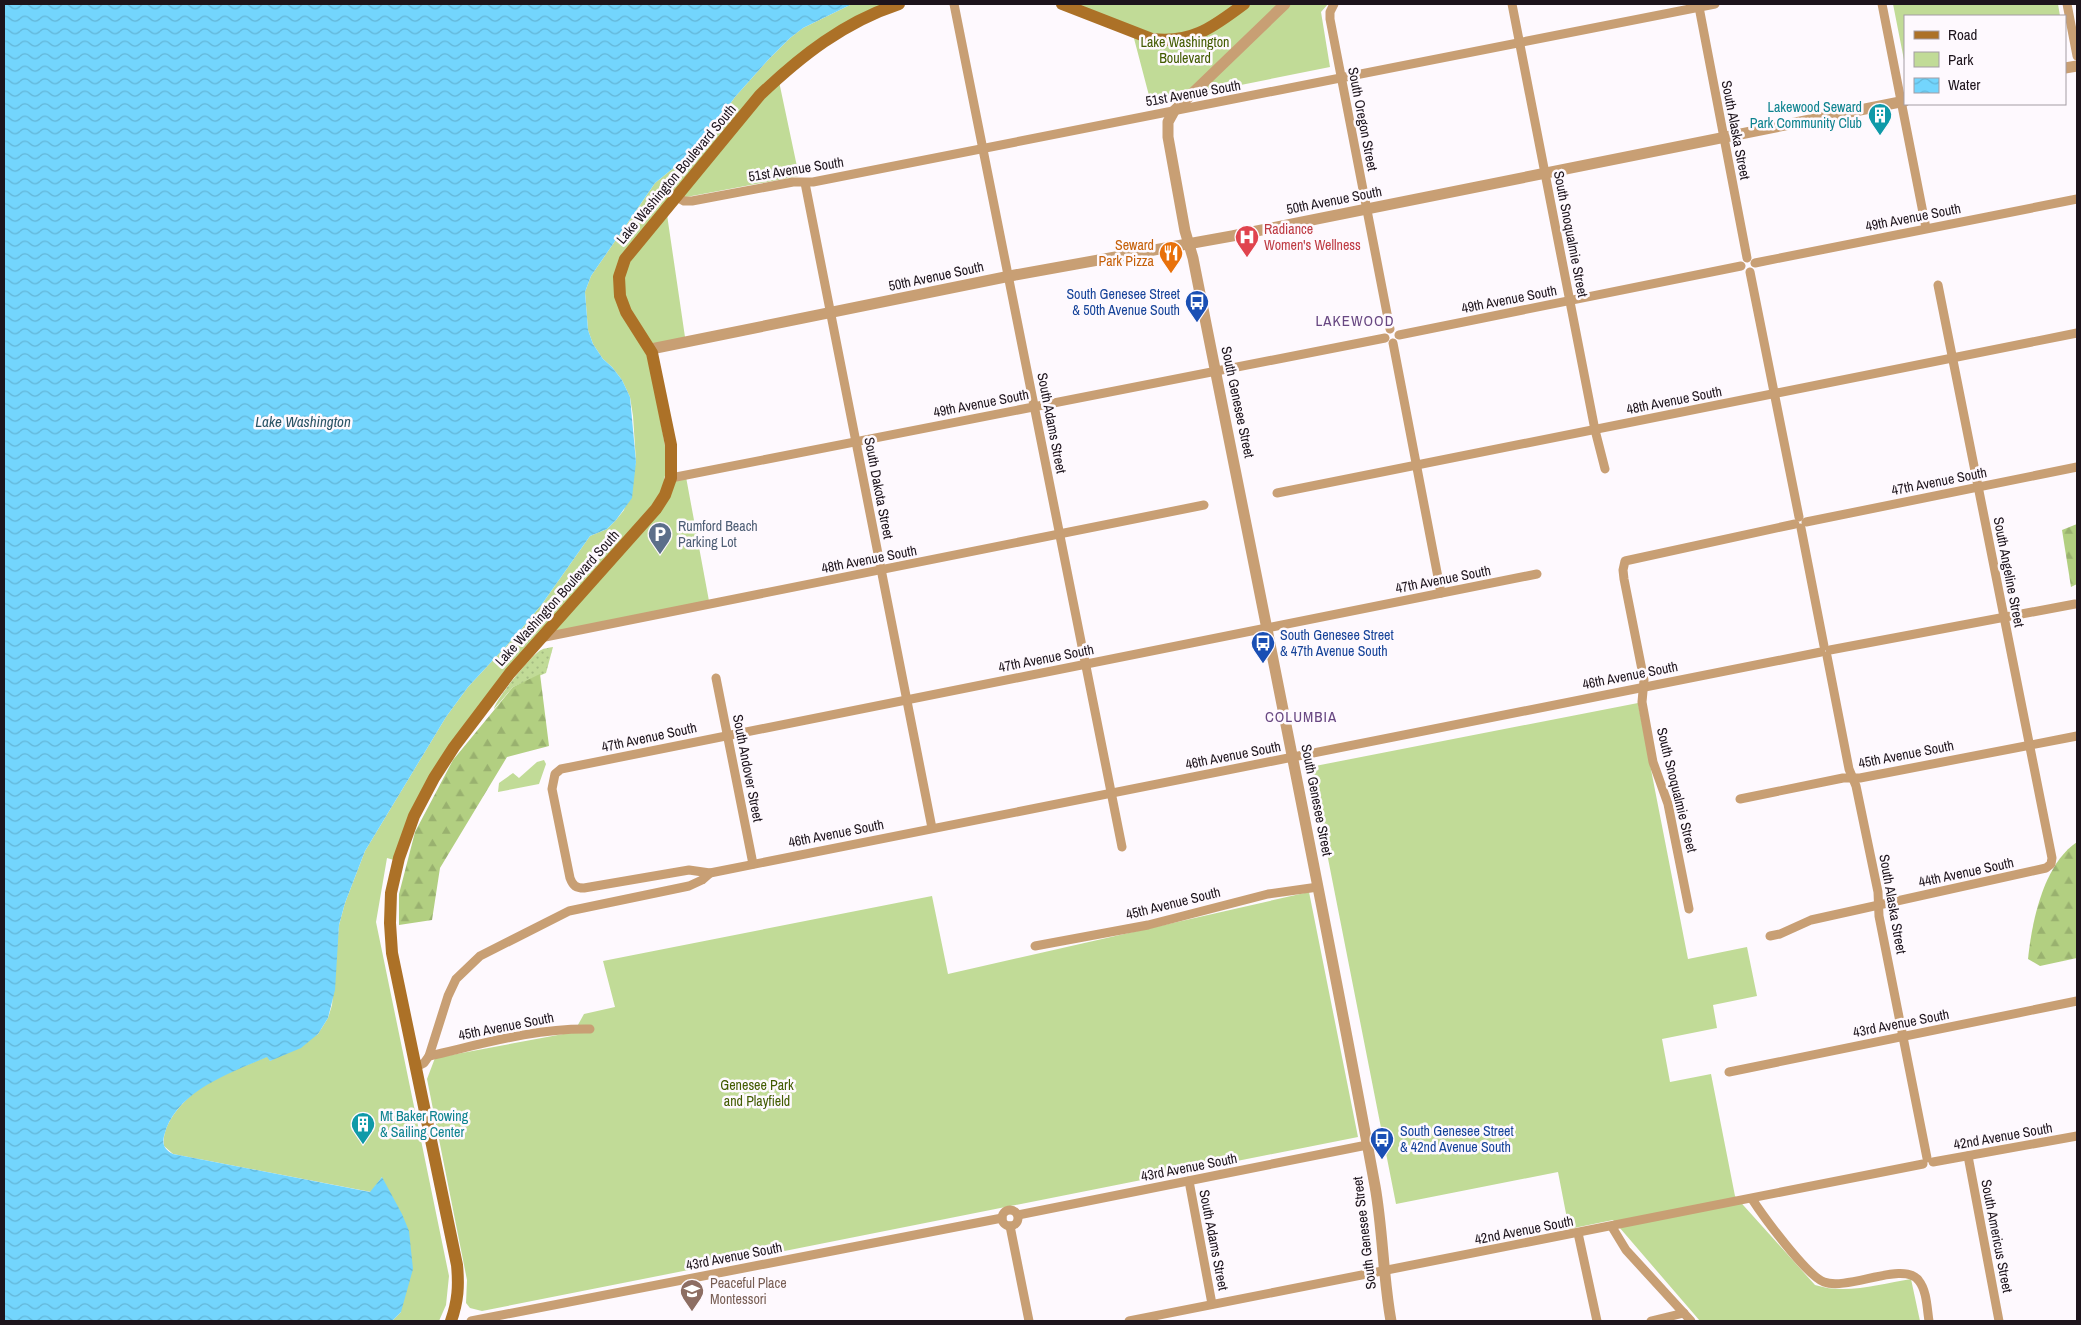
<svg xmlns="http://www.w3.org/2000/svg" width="2081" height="1325" font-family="'Archivo Narrow',sans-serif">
<defs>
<pattern id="grass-dots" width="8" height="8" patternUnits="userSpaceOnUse" patternTransform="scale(1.25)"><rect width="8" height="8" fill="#c1db97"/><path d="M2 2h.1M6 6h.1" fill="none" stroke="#a5bb82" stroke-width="1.8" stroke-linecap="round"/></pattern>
<pattern id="forest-firs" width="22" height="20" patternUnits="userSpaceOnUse" patternTransform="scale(1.25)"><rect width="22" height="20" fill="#b2cf81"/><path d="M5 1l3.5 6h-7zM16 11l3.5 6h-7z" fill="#99b16f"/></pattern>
<pattern id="water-waves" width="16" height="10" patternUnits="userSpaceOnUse" patternTransform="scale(1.25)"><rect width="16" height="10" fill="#73d5fd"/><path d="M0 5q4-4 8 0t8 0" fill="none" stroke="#63b6d8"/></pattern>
</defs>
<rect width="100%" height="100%" fill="#fef9fe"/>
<path fill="url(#grass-dots)" d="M553 647 546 673 513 687 494 709C495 700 533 653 541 650 544 648 549 648 553 647Z"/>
<g fill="url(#forest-firs)">
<path d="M2077 524V584L2071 587 2062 530Z"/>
<path d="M540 674 549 746 507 757 440 868 432 920 399 925V894L415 832 453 760 513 687Z"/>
<path d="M2077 842V958L2040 966 2028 959C2032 920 2044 864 2077 842Z"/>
</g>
<g fill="#c1db97">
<path d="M852 4H886L777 72 799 176 665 201 685 337 649 355 668 463 664 480 686 477 709 601 534 638 440 761 394 860 387 858 376 922 449 1276 446 1305 439 1321H392L401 1312 382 1177 371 1192 173 1154 164 1146C161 1124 183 1101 200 1088 216 1076 248 1065 268 1056L270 1061 318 1034 328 1018 332 1005 339 925 345 903 365 851 446 717 468 687 518 633 542 604 590 536 607 529 616 520 624 510 636 462 633 416 630 397 622 380 612 367 603 359 593 344 588 330 585 292 591 276 655 183 682 161 711 130 735 97 768 60 790 38 803 28Z"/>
<path d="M1073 4H1328L1321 12 1330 67 1171 99 1152 107 1131 27Z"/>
<path d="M1893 4H2058L2060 16H1905V65Z"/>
<path d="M1638 703 1688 959 1747 947 1757 996 1713 1005 1717 1028 1662 1039 1670 1082 1711 1074 1735 1196 1815 1285C1846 1295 1880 1284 1911 1279L1920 1321H1700L1613 1220 1569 1229 1558 1172 1396 1204 1310 767Z"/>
<path d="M544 760 546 764 539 784 498 792 499 783 513 773 519 778 537 762Z"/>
<path d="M1309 892 1358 1137 482 1311 470 1308 466 1303 467 1280 427 1079 435 1058 574 1032 584 1014 615 1007 603 961 932 896 948 974Z"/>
</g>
<path fill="url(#water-waves)" d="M4 4H852L803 28 790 38 768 60 735 97 711 130 682 161 655 183 591 276 585 292 588 330 593 344 603 359 612 367 622 380 630 397 636 462 632 498 616 520 607 529 590 536 542 604 518 633 468 687 446 717 365 851 345 903 339 925 335 990 328 1018 318 1034 301 1048 270 1061 267 1057C230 1073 175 1091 164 1136 162 1145 165 1150 173 1154L370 1192 382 1177 402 1214 409 1231 413 1269 401 1312 392 1321H4Z"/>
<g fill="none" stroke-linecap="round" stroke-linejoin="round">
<g stroke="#c89f74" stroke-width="9">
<path d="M954 4 1122 847"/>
<path d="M1334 4 1330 12V19L1390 329"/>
<path d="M1512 4 1595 430 1605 469"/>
<path d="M1696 4 1699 7 1747 258"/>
<path d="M1882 4 1926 228"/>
<path d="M2067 4 2077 56"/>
<path d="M805 183 932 828"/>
<path d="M677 197 684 201H692L793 182H813L1715 4"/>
<path d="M1755 263 2077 199"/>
<path d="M1750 272 1799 517"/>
<path d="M1399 335 1741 266"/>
<path d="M1393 343 1441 593"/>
<path d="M671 478 1385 338"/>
<path d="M1277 493 2077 333"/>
<path d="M1806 522 2077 467"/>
<path d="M1801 528 1824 646"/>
<path d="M1537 574 561 769 555 774 552 789 570 878C573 886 576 888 584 888L689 870 710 873 1821 652"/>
<path d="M540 638 1204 505"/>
<path d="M1830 650 2075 604"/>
<path d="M1827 656 1849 769 1856 786 1878 892 1879 916 1927 1158"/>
<path d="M716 678 753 864"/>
<path d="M1740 799 1843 778H1860L2077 736"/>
<path d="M1689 909 1668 804 1653 762 1642 702 1644 680 1624 579 1623 570 1625 561 1795 524"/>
<path d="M1770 936 1780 934 1811 920 2046 868 2051 864 2052 858 1938 285"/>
<path d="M1035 946 1148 925 1268 894 1318 887"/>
<path d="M429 1056C482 1044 535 1028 590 1029"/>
<path d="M416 1067 424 1063 429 1056 448 996 456 979 480 956 569 911 689 886 702 880 710 873"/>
<path d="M1729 1072 2077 1001"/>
<path d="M1968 1156 1999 1321"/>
<path d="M1933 1162 2077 1136"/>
<path d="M1189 1181 1212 1304"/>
<path d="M1752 1199C1763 1216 1807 1276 1824 1282 1848 1291 1905 1260 1919 1281 1927 1291 1927 1309 1929 1321"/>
<circle cx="1010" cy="1218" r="8"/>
<path d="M1018 1215 1367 1145"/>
<path d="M1010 1226 1029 1321"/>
<path d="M1612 1227 1626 1250 1691 1321"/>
<path d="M1578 1233 1597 1321"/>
<path d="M471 1321 1002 1218"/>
<path d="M1129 1321 1923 1164"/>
<path d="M1651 1321 1684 1313"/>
</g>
<g stroke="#c89f74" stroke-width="11">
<path d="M1285 4 1174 111 1168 122V137L1185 231 1193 258C1254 567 1318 876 1375 1186 1383 1231 1383 1277 1391 1321"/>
<path d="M2065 68 2077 66"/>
<path d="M651 349 1015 275 1232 236 1905 101"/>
</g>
<g stroke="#ac7127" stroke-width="12">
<path d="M1062 4 1152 39C1193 44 1214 26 1244 4"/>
<path d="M451 1321C458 1301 459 1286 457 1265L392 953 390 923 391 893 399 858 414 816 434 778 454 747 510 673 656 509 665 495 671 478V445L652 353 626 312 620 296 619 277 625 259 760 95C801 56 844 22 899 4"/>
</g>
</g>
<defs>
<g id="building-pin" transform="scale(1.25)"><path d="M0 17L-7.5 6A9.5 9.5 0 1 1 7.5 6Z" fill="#0f9aa8" stroke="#fef9fe"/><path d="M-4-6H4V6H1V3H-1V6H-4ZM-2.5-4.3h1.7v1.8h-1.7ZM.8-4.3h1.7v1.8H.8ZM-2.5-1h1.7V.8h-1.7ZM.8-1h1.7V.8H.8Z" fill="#fff"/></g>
<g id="hospital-pin" transform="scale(1.25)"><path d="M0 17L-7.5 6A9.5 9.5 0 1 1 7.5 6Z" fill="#e0444e" stroke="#fef9fe"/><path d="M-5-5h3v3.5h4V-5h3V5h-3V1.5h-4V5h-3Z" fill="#fff"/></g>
<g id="restaurant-pin" transform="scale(1.25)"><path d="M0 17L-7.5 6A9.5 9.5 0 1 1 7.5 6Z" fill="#e8710a" stroke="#fef9fe"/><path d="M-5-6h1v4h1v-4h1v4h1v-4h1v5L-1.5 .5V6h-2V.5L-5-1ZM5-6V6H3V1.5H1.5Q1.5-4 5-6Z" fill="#fff"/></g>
<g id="bus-pin" transform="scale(1.25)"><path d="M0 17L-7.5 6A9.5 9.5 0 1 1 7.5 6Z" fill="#1a4fb4" stroke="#fef9fe"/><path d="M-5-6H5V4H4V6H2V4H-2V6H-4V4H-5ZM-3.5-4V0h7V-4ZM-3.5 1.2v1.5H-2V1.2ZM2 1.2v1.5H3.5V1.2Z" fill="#fff"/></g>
<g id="parking-pin" transform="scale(1.25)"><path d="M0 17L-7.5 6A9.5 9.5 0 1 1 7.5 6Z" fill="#5c6f8a" stroke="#fef9fe"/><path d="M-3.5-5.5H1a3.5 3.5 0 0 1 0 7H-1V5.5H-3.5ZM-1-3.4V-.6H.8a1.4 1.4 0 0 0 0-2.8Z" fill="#fff"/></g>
<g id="school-pin" transform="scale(1.25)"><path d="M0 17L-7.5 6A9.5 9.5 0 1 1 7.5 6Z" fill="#8d6e63" stroke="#fef9fe"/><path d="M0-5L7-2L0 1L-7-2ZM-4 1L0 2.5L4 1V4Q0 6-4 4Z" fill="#fff"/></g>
</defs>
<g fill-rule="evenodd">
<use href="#building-pin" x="1880" y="115"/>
<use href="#hospital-pin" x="1247" y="237"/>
<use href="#restaurant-pin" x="1171" y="253"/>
<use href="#bus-pin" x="1197" y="302"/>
<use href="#parking-pin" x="660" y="534"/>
<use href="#bus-pin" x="1263" y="643"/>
<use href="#building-pin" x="363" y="1124"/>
<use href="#bus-pin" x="1382" y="1139"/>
<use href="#school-pin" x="692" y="1291"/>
</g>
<g text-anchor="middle" stroke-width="5" stroke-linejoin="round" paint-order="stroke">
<g font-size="14" fill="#425b00" stroke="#fef9fe">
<text x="1185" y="47">Lake Washington<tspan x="1185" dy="16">Boulevard</tspan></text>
<text x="757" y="1090">Genesee Park<tspan x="757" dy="16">and Playfield</tspan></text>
</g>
<g font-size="14" fill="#1d141c" stroke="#fef9fe">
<text transform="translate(1193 93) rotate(-10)" y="5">51st Avenue South</text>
<text transform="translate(1363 119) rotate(79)" y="5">South Oregon Street</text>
<text transform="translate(1736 130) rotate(79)" y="5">South Alaska Street</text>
<text transform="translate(796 169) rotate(-9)" y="5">51st Avenue South</text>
<text transform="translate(676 174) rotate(-50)" y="5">Lake Washington Boulevard South</text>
<text transform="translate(1334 200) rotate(-11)" y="5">50th Avenue South</text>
<text transform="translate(1913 217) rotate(-11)" y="5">49th Avenue South</text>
<text transform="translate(1571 234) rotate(79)" y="5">South Snoqualmie Street</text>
<text transform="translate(936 276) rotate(-12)" y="5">50th Avenue South</text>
<text transform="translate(1509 299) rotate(-11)" y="5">49th Avenue South</text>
<text transform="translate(1674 400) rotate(-11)" y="5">48th Avenue South</text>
<text transform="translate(1238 402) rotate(78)" y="5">South Genesee Street</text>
<text transform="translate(981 403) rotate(-11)" y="5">49th Avenue South</text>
<text transform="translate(1052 423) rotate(79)" y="5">South Adams Street</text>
<text transform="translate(1939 481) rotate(-11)" y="5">47th Avenue South</text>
<text transform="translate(879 488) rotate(79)" y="5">South Dakota Street</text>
<text transform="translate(869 559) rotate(-11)" y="5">48th Avenue South</text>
<text transform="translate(2009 572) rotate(79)" y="5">South Angeline Street</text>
<text transform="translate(1443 579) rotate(-11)" y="5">47th Avenue South</text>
<text transform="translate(557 598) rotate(-48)" y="5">Lake Washington Boulevard South</text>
<text transform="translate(1046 658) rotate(-11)" y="5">47th Avenue South</text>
<text transform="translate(1630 675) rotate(-11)" y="5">46th Avenue South</text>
<text transform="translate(649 737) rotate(-12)" y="5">47th Avenue South</text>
<text transform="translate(1906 754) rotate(-11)" y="5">45th Avenue South</text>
<text transform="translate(1233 755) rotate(-11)" y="5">46th Avenue South</text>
<text transform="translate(748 768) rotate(79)" y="5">South Andover Street</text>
<text transform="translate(1677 790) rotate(76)" y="5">South Snoqualmie Street</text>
<text transform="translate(1317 800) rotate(79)" y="5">South Genesee Street</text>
<text transform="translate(836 833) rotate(-11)" y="5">46th Avenue South</text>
<text transform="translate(1966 872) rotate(-12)" y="5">44th Avenue South</text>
<text transform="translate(1173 903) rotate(-14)" y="5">45th Avenue South</text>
<text transform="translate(1893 904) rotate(80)" y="5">South Alaska Street</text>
<text transform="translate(1901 1023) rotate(-11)" y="5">43rd Avenue South</text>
<text transform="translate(506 1026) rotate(-11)" y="5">45th Avenue South</text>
<text transform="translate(2003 1136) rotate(-10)" y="5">42nd Avenue South</text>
<text transform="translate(1189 1167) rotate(-11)" y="5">43rd Avenue South</text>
<text transform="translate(1524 1230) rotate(-11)" y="5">42nd Avenue South</text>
<text transform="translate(1364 1233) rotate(-97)" y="5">South Genesee Street</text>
<text transform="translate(1997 1236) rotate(79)" y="5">South Americus Street</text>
<text transform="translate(1214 1240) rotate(79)" y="5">South Adams Street</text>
<text transform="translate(734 1256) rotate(-11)" y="5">43rd Avenue South</text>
</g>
<g font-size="14" fill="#0d838f" stroke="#fef9fe" text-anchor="end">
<text x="1862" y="112">Lakewood Seward<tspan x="1862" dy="16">Park Community Club</tspan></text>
<text x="380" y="1121" text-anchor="start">Mt Baker Rowing<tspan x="380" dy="16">&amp; Sailing Center</tspan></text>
</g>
<g font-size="14" fill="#be3a42" stroke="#fef9fe" text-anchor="start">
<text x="1264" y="234">Radiance<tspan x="1264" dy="16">Women's Wellness</tspan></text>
</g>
<g font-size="14" fill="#c56008" stroke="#fef9fe" text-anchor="end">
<text x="1154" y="250">Seward<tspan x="1154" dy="16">Park Pizza</tspan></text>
</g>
<g font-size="14" fill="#164399" stroke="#fef9fe" text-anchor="start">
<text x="1180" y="299" text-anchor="end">South Genesee Street<tspan x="1180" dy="16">&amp; 50th Avenue South</tspan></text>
<text x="1280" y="640">South Genesee Street<tspan x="1280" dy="16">&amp; 47th Avenue South</tspan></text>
<text x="1400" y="1136">South Genesee Street<tspan x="1400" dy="16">&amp; 42nd Avenue South</tspan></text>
</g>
<g font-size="14" fill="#4e5e75" stroke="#fef9fe" text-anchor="start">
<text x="678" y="531">Rumford Beach<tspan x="678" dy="16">Parking Lot</tspan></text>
</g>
<g font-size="14" fill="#785e54" stroke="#fef9fe" text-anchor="start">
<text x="710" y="1288">Peaceful Place<tspan x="710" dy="16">Montessori</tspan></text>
</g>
<g font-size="15" letter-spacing="1" fill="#684782" stroke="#fef9fe">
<text x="1355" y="326">LAKEWOOD</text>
<text x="1301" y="722">COLUMBIA</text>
</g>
<g font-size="15" font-style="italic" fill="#295365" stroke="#fef9fe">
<text x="303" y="427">Lake Washington</text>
</g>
</g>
<rect width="2081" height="1325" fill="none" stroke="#1d141c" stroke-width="10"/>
<rect x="1904" y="15" width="162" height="90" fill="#fef9fe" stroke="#a49da4"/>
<rect x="1914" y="31" width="25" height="8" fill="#ac7127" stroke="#a49da4"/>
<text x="1948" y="40" font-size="15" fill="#1d141c">Road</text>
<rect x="1914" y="52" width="25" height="15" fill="#c1db97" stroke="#a49da4"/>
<text x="1948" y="65" font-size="15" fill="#1d141c">Park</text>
<rect x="1914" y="78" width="25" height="15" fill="url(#water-waves)" stroke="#a49da4"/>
<text x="1948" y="90" font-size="15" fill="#1d141c">Water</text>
</svg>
